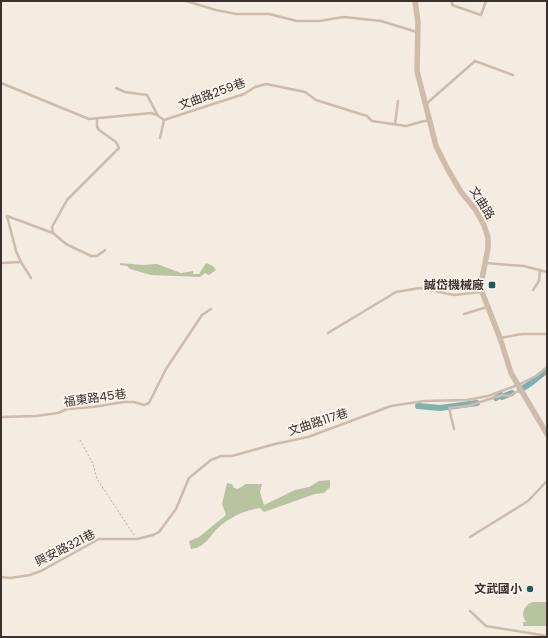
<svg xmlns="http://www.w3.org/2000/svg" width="548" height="638" font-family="Poppins,'Noto Sans TC',sans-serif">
<rect width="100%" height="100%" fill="#f4ebe1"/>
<g fill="#b8c4a0">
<path d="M120 263 143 265 157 264 181 273 193 271V274H199L206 263 213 266 216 270 209 275 205 273 200 277 151 275 130 269 127 266 120 265Z"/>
<path d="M330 480V487L324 493 315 494 264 512 260 508C250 510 239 513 230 519 226 521 221 525 218 528 208 538 206 547 191 549L189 541 199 537 226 515 222 504 227 483 232 484 234 488 238 489 246 484H262L260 492 264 505 295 490 309 487 319 481Z"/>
<path d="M533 602H547V626H523V622H526L523 616C523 609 526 604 533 602Z"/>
</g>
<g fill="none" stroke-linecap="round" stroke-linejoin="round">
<g stroke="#7fb0b2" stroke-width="6">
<path d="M520 390 531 383 547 370"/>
<path d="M496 398 501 395 502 397 512 393"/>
<path d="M418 406 440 408 477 403"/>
</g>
<path stroke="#b9a596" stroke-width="1" stroke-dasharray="2 2" stroke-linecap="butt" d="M80 440 93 464 97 479 134 535"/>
<g stroke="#cdbbac" stroke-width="2.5">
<path d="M186 1 216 10 236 14H269L297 21H319L344 17 381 21 417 32"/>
<path d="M452 1V5L481 15 486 1"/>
<path d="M1 83 89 119 151 113 157 115 164 120 244 94 255 87 266 84 276 86 305 92 316 100 367 116 372 121 406 126 424 121H429"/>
<path d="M116 88 125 92 147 95 157 114"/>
<path d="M425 105 475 61 513 75"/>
<path d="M395 124 398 101"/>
<path d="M160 138 164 120"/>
<path d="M7 216 53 233 66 244 91 256H97L105 250"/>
<path d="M7 216 16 251 21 262 31 278"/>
<path d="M53 233 52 227 67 200 119 148 116 142 99 130 97 127V119"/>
<path d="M1 263 20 262"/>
<path d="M485 263 524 266 547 272"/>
<path d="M533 290 539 281 540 270"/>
<path d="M464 314 487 307"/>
<path d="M328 333 396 292 420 288 454 295 481 292"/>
<path d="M500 338 522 334H547"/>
<path d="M1 417 36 416 58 413 67 409 93 407 124 402H134L144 405 149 403 166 369 202 315 211 309"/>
<path d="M454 429 449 408 468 406 502 395 509 396 520 390"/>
<path d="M470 537 528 501 547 481"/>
<path d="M1 577 10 578 30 575 41 571 99 539H137L153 535 159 532 176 509 189 478 211 460 221 456H232L275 444 308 437 391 406 424 401 467 400 488 396 518 385 536 376 547 367"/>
<path d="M470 611 486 626 547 636"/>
</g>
<path stroke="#cdbbac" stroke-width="5.5" d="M415 1 418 22 417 71 436 146 447 168 461 192 475 209 484 225 488 238V248L481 284 482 292 500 338 511 373 547 434"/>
</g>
<g fill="#1f5a5e" stroke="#fbf5ee" stroke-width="1.5">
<rect x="488" y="281" width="8" height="8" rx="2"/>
<circle cx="530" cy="589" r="4"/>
</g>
<g text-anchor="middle" stroke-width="3.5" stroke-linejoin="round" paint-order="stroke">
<g font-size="12" fill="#3b302b" stroke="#fbf5ee">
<text transform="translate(212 94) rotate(-20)" y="4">文曲路259巷</text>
<text transform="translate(482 203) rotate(58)" y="4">文曲路</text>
<text transform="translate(95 398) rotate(-8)" y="4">福東路45巷</text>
<text transform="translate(318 422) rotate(-18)" y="4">文曲路117巷</text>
<text transform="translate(65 548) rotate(-27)" y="4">興安路321巷</text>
</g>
<g font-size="12" font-weight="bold" fill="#3b302b" stroke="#fbf5ee" text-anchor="end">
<text x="484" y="289">誠岱機械廠</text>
<text x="522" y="593">文武國小</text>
</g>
</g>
<rect width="548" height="638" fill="none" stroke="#3b302b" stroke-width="4"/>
</svg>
